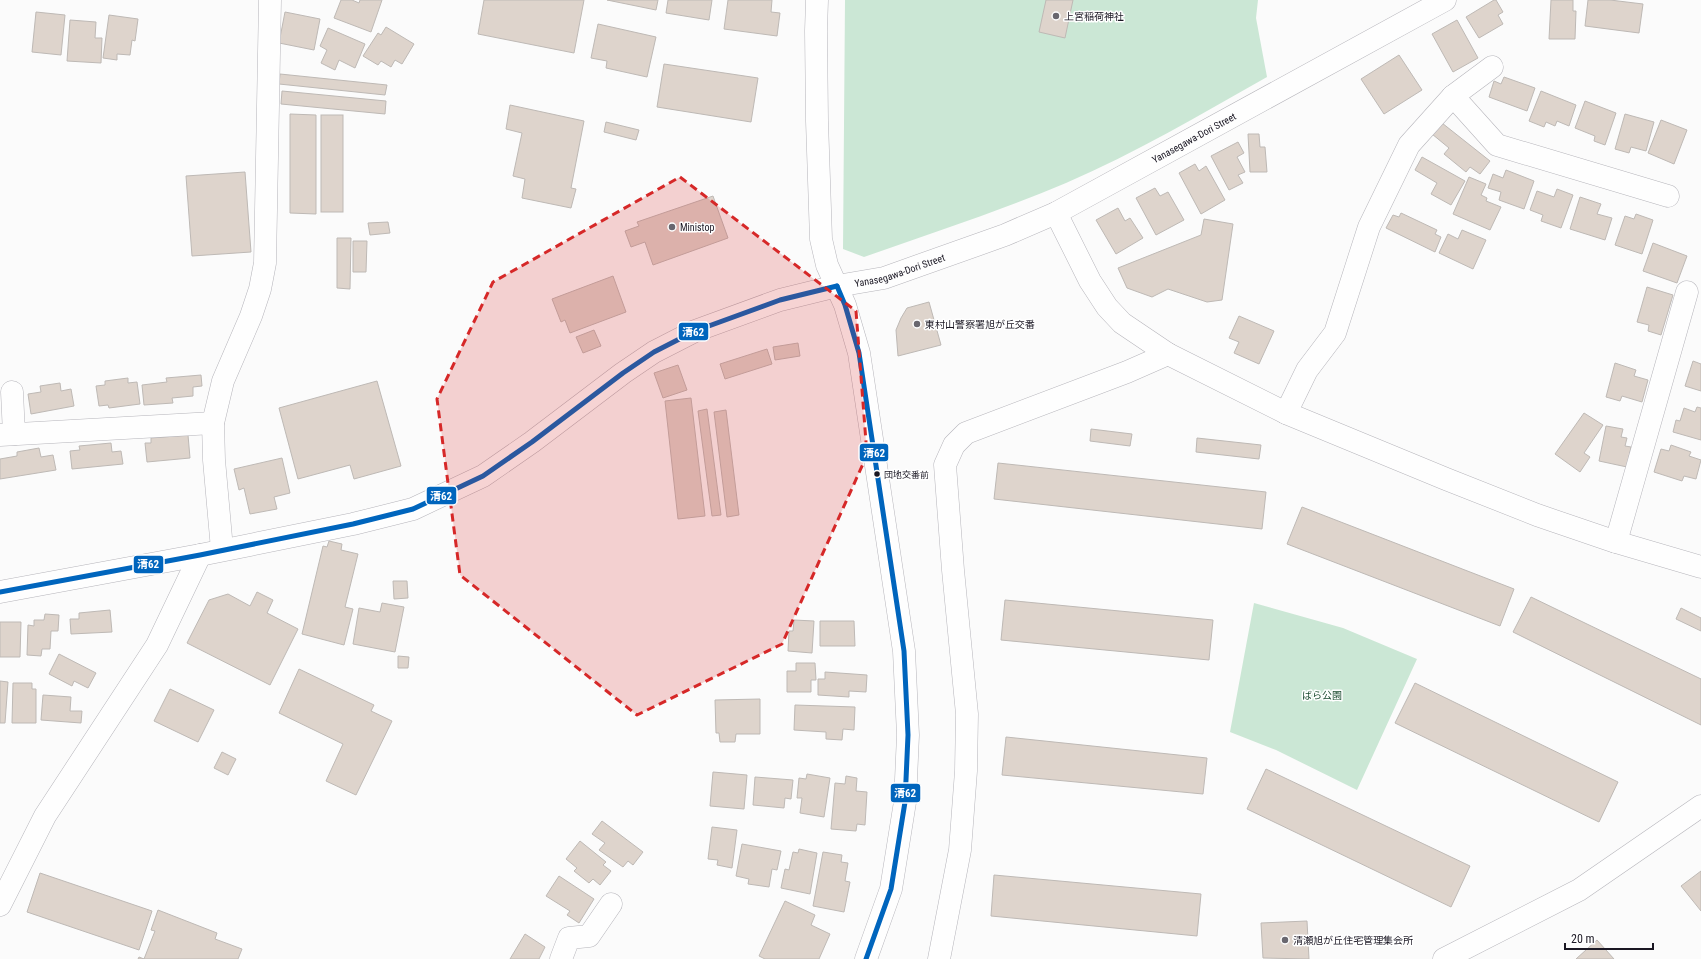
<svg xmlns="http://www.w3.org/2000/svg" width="1701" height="959" font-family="'Roboto Condensed','Noto Sans JP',sans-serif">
<rect width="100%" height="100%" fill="#fbfbfb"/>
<g fill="#cbe7d5">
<path d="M845 0H1258L1256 18 1267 77C1201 114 1136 153 1066 183 1000 211 932 233 864 257L843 249Z"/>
<path d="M1254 603 1343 628 1417 659 1357 790 1276 750 1230 732Z"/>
</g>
<g fill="#ded4cc" stroke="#beb9b5">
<path d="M341 0H352L359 3 360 0H382L371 32 334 18Z"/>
<path d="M484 0H584L574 53 478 34Z"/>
<path d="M607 0H658L656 10Z"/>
<path d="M668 0H712L709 20 666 13Z"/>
<path d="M728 0H772L771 12 780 13 777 36 724 29Z"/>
<path d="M1046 0H1073L1065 38 1039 32Z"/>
<path d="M1494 0H1496L1503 12 1498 15 1503 24 1479 38 1466 17Z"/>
<path d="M1551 0H1573V11H1576L1575 39H1549Z"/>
<path d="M1588 0H1610L1643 4 1639 33 1585 26Z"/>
<path d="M36 12 65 15 61 55 32 52Z"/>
<path d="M285 12 320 19 314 50 279 43Z"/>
<path d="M109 15 138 19 135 41 132 40 130 55 117 54V60L103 58Z"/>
<path d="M70 20 96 22 95 38H102L101 63 67 61Z"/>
<path d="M1457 20 1478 58 1453 72 1432 34Z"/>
<path d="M598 24 656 37 647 77 606 68 607 61 591 58Z"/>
<path d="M386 27 414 44 402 64 395 60 391 67 381 61 378 65 363 56 378 33 381 35Z"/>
<path d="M328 28 365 44 355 68 339 60 335 70 321 63 327 50 320 46Z"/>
<path d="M1399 55 1422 90 1384 114 1361 79Z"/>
<path d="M664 64 758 78 751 122 657 107Z"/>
<path d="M280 74 387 85 385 95 279 84Z"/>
<path d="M1504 77 1535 88 1527 111 1489 97 1494 81 1501 84Z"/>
<path d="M282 91 386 101 385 114 281 104Z"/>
<path d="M1541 91 1576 105 1569 126 1557 121 1555 126 1546 122 1544 127 1529 121Z"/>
<path d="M1585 101 1616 113 1605 145 1594 141 1595 136 1575 128Z"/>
<path d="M510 105 584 121 571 188 576 189 571 208 522 198 525 179 513 176 522 133 506 129Z"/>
<path d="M290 114 316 115V214L290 213Z"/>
<path d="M1625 114 1654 122 1646 151 1631 147 1629 153 1615 149Z"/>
<rect x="321" y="115" width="22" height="97"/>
<path d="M1661 120 1687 130 1674 164 1648 153Z"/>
<path d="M606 122 639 130 636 140 604 132Z"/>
<path d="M1442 123 1490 161 1480 174 1470 167 1466 172 1444 154 1449 148 1432 134Z"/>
<path d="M1248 134H1259L1260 147H1265L1267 172H1250Z"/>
<path d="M1238 142 1244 153 1237 157 1245 172 1238 175 1243 183 1229 190 1211 156Z"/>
<path d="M1422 157 1465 181 1451 205 1431 194 1437 183 1415 170Z"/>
<path d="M1195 164 1199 171 1206 166 1225 200 1201 214 1179 173Z"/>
<path d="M1506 170 1534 181 1524 209 1499 200 1501 192 1488 188 1493 174 1503 178Z"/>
<path d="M245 172 251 252 192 256 186 176Z"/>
<path d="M1469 177 1486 184 1481 195 1487 198 1486 201 1501 207 1490 230 1453 214Z"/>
<path d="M1155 188 1160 196 1168 192 1184 220 1156 235 1136 198Z"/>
<path d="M1557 189 1573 195 1561 228 1541 221 1543 215 1530 210 1537 191 1554 197Z"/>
<path d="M713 196 728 238 653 265 645 242 631 247 625 231 639 226 637 222Z"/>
<path d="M1580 197 1601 204 1597 214 1612 218 1605 240 1570 229Z"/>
<path d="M1118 208 1125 221 1130 218 1143 238 1116 254 1096 220Z"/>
<path d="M1401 213 1437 230 1435 234 1441 237 1435 252 1386 228 1393 215 1399 217Z"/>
<path d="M1636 214 1653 220 1642 254 1615 245 1625 216 1634 219Z"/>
<path d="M1204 219 1233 224 1222 300 1207 302 1168 289 1152 297 1127 288 1118 268 1201 235Z"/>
<path d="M388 222 390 233 370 235 368 223Z"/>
<path d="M1462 230 1486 240 1473 269 1439 253 1448 234 1458 239Z"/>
<path d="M337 238H351L350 289 337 288Z"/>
<path d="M353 241H367L366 272H353Z"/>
<path d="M1653 243 1687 256 1677 283 1643 271Z"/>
<path d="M613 276 626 312 570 333 565 320 561 322 552 299Z"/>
<path d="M1647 287 1673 295 1661 335 1648 331 1649 325 1637 322Z"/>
<path d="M929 302 941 345 898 356 896 330 901 318 907 308Z"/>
<path d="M1239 316 1274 331 1259 364 1234 353 1239 342 1229 338Z"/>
<path d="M594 330 601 346 583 353 576 337Z"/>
<path d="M798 343 800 356 775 360 773 347Z"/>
<path d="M767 349 772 364 725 379 720 364Z"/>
<path d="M1693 361 1701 364V391L1685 386Z"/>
<path d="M1615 363 1636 370 1634 376 1648 380 1642 402 1622 396 1620 401 1606 397Z"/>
<path d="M678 365 687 390 663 398 654 373Z"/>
<path d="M201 375 202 386 193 387V396L172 398 173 403 144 405 142 385 167 382 166 378Z"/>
<path d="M128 378V383L137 382 140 404 109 408 108 405 99 406 96 386 105 385V381Z"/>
<path d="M377 381 401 466 354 479 350 465 298 479 279 408Z"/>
<path d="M60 383 61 391 71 389 74 406 31 414 28 394 41 392 40 386Z"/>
<path d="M691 398 705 516 678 519 665 401Z"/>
<path d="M1697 407 1701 408V440L1673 432 1676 420 1680 421 1684 408 1695 412Z"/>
<path d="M707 409 721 515 712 516 698 411Z"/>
<path d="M726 410 739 515 727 517 714 412Z"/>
<path d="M1584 413 1603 425 1584 453 1590 457 1580 472 1555 454Z"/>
<path d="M1606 426 1623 429 1621 437 1627 438 1625 446 1631 447 1627 467 1599 461Z"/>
<path d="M1091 429 1132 434 1130 446 1090 441Z"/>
<path d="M188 435 190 458 147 462 145 443H151V438Z"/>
<path d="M1197 438 1261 445 1259 459 1196 452Z"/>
<path d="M111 443 112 452 121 451 123 464 72 469 70 451 80 450 79 446Z"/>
<path d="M1671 445 1691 452 1689 456 1701 460 1696 479 1684 476 1682 481 1654 472 1661 449 1669 451Z"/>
<path d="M39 448 41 457 53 455 56 470 0 479V459L17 456V452Z"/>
<path d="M282 458 290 493 274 497 277 509 250 514 244 488 239 490 234 469Z"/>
<path d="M998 463 1266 492 1262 529 994 499Z"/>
<path d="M1302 507 1514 589 1500 626 1287 544Z"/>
<path d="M329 541 342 544 341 550 358 554 345 607 353 609 344 645 302 634 323 546 327 547Z"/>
<path d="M393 581H407L408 598 394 599Z"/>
<path d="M257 592 273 600 267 613 298 629 270 685 187 643 209 600 228 594 250 606Z"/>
<path d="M1531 597 1701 679V725L1513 632Z"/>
<path d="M1005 600 1213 620 1209 660 1001 640Z"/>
<path d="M382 603 404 607 395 652 353 644 359 608 380 612Z"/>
<path d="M1681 608 1701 618V631L1676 619Z"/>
<path d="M110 610 112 632 71 634 70 619H79V613Z"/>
<path d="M45 614 59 615 58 631H51L50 649H42L41 656 27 655 28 625 34 626V620H44Z"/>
<path d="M794 620 814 621 812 653 788 651 789 631H793Z"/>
<path d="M820 621H854L855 646H820Z"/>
<path d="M0 622H21L20 657H0Z"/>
<path d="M59 654 96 673 88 688 74 681 72 686 49 674Z"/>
<path d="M398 656 409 657 408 668H398Z"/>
<path d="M796 663H815L816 680H811V692H787V671H796Z"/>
<path d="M299 669 374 705 371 711 392 721 356 795 326 781 343 744 279 713Z"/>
<path d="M825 672 867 675 866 692 849 691V697L818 695V679H825Z"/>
<path d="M0 681 8 682 5 723H0Z"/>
<path d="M13 683H32V689H36V723H12Z"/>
<path d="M1415 683 1618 782 1599 822 1395 723Z"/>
<path d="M170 689 214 710 198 742 154 721Z"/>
<path d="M43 695 71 697 70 711H82L81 723 41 720Z"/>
<path d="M760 699V734H736L735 742H720L719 733H716L715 700Z"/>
<path d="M795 705 855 707 854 730 843 729 842 740 826 739V732L794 730Z"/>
<path d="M1006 737 1207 758 1203 794 1002 775Z"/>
<path d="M222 752 236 759 228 775 214 768Z"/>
<path d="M1266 769 1470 866 1451 907 1247 809Z"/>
<path d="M713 772 747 775 744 809 710 806Z"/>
<path d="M807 774 830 778 824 817 800 813 802 798H797L799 778 806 779Z"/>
<path d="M846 776 857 778 856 791 867 792 865 825 857 824 856 831 831 829 835 783 845 784Z"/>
<path d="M755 777 793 780 791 799 785 798 784 808 753 805Z"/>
<path d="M602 821 643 852 633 865 628 861 623 867 599 850 605 843 592 834Z"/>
<path d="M712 827 737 830 732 868 717 865 718 860 708 859Z"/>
<path d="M580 841 606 862 603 865 611 871 600 885 593 879 589 883 574 871 577 868 566 859Z"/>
<path d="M742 844 781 851 777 870 772 869 769 887 748 884 749 879 736 876Z"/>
<path d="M799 849 817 853 810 894 781 888 785 869 789 870 793 852 798 853Z"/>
<path d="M823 852 842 855 841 862 848 863 845 881 850 882 844 912 813 906Z"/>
<path d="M1701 871V911L1681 886Z"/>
<path d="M40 873 152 911 139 950 27 912Z"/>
<path d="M994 875 1201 894 1197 936 991 916Z"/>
<path d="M559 876 594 899 579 923 567 915 570 911 546 896Z"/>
<path d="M785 901 815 915 811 925 830 934 819 959H765L759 956Z"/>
<path d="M158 910 217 933 215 939 242 949 238 959H138L139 957 144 959 155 931 151 930Z"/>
<path d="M1307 921 1309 959 1263 958 1261 923Z"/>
<path d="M525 934 545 947 539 959H510Z"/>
<path d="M1597 940 1614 959H1576Z"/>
</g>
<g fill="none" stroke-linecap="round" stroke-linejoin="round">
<g stroke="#b6b5bb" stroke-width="23">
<g id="minor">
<path d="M817 0 816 31 817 121 821 239 827 265 845 305 859 353 904 651 908 735 905 802 891 889 866 959"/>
<path d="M1453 96 1497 145 1668 196"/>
<path d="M1056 213 1090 281 1107 307 1122 323 1168 354 1286 413 1446 479 1537 515 1616 542 1701 567"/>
<path d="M12 392 14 434"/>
<path d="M1286 413 1307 370 1335 333 1369 227 1409 145 1453 96 1492 67"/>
<path d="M0 435 213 423"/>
<path d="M1616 542 1687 292"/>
<path d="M222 549 214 460 213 423 223 381 251 316 260 289 265 263 270 0"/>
<path id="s1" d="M0 592 200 555 353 524 413 509 483 476 532 442 623 373 654 352 695 331 780 300 837 286 884 278 1005 235 1056 213 1445 0"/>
<path d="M0 905 45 816 157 645 200 555"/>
<path d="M561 959 569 938 589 936 611 904"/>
<path d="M939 959 960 850 966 771 967 714 953 570 945 465 954 445 966 433 1127 372 1168 354"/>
<path d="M1444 959 1579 890 1701 806"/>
</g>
</g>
<use href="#minor" stroke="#fefefe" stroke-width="22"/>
<g stroke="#fff" stroke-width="8">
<g id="bus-1">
<path d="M837 286 845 305 859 353 904 651 908 735 905 802 891 889 866 959"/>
<path d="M0 592 200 555 353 524 413 509 483 476 532 442 623 373 654 352 695 331 780 300 837 286"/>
</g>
</g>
<use href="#bus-1" stroke="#0065bd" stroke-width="5"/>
</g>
<path fill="#d62828" fill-opacity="0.2" stroke="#d62828" stroke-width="3" stroke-dasharray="8 5" stroke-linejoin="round" d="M680 177 856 311 867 455 782 644 637 715 460 575 437 399 493 282Z"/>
<g fill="#69676f" stroke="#fff" stroke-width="1.5">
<circle cx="1056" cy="16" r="4"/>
<circle cx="672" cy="227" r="4"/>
<circle cx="917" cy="324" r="4"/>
<circle cx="1285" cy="940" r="4"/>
</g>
<circle fill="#1a1723" stroke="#fff" stroke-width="1.5" cx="877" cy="474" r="3.5"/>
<g text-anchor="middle" stroke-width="3" stroke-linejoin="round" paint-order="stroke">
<g font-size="9" fill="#1a1723" stroke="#fff" text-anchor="start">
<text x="884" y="478">団地交番前</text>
</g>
<g font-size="10" fill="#1a1723" stroke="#fff" text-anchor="start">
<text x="1064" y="20">上宮稲荷神社</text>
<text x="680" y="231">Ministop</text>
<text x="925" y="328">東村山警察署旭が丘交番</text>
<text x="1293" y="944">清瀬旭が丘住宅管理集会所</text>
</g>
<g font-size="10" fill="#1a1723" stroke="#fff">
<text dy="4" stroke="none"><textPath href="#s1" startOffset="1294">Yanasegawa-Dori Street</textPath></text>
<text dy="4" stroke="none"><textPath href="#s1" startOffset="970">Yanasegawa-Dori Street</textPath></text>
</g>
<g font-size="10" fill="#19492e" stroke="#fff">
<text x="1322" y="699">ばら公園</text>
</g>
</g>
<g stroke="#fff" stroke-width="1.5">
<rect x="678" y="322" width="31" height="19" rx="4" fill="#0065bd"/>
<rect x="859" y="443" width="30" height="19" rx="4" fill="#0065bd"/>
<rect x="426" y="486" width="31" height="19" rx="4" fill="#0065bd"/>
<rect x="133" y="555" width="31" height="19" rx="4" fill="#0065bd"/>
<rect x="890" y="783" width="31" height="20" rx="4" fill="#0065bd"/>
</g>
<g font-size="11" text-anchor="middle" font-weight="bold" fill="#fff">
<text x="693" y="336">清62</text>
<text x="874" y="457">清62</text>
<text x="441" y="500">清62</text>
<text x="148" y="568">清62</text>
<text x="905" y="797">清62</text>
</g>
<path d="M1565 943v6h88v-6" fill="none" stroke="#1a1723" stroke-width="2"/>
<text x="1571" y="943" font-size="12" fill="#1a1723" stroke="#ffffff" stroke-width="3" paint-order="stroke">20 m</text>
</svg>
